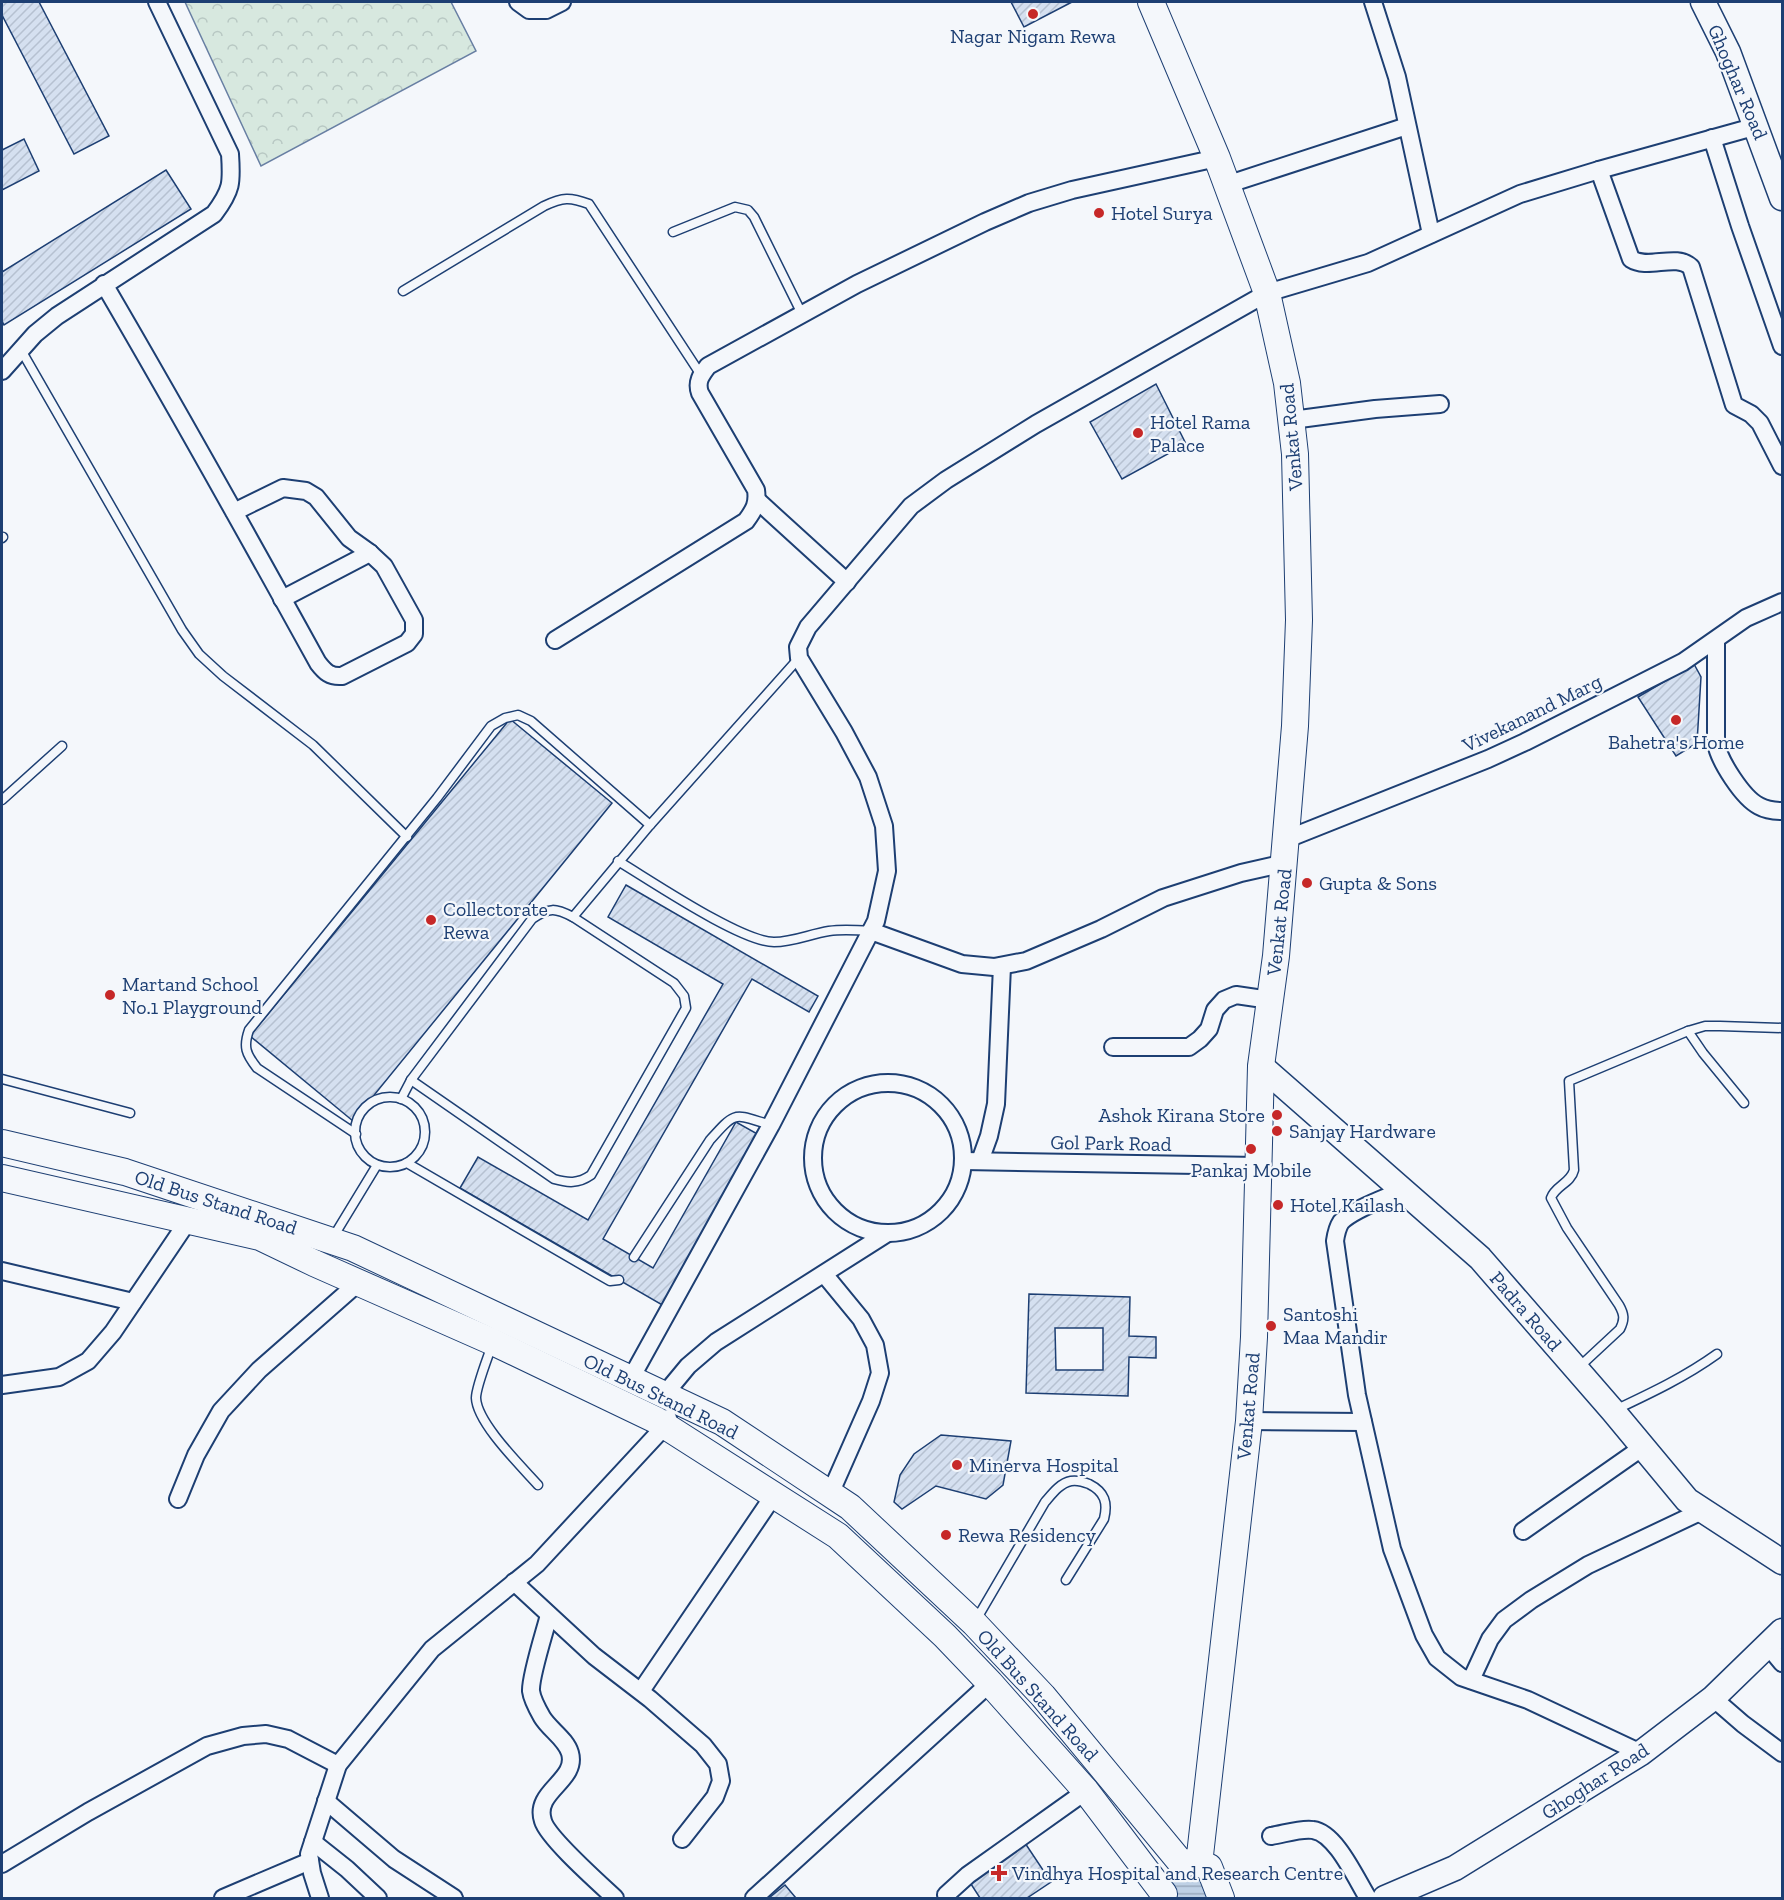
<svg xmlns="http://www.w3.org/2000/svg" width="1784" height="1900" font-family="'Zilla Slab',serif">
<defs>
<pattern id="park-crowns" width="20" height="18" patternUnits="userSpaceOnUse" patternTransform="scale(1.5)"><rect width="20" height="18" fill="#d7e8df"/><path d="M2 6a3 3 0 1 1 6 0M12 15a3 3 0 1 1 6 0" fill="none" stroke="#b8c8c3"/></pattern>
<pattern id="water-rules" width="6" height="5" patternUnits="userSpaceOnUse" patternTransform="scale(1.5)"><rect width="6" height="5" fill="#bed0e5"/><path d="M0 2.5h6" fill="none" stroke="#9aaabe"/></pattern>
<pattern id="building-hatch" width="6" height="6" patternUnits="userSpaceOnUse" patternTransform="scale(1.5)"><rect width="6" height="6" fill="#d5e0f0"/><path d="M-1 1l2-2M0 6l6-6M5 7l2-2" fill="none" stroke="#b6c1d1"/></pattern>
</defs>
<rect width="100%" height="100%" fill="#f4f7fb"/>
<path fill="url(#park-crowns)" stroke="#687fa3" stroke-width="1.5" d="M185 2H451L476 51 261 166Z"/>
<path fill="url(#water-rules)" stroke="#687fa3" stroke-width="1.5" d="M1194 1861 1221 1898H1164V1883L1174 1866Z"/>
<g fill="url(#building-hatch)" stroke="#1d3f73" stroke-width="1.5" fill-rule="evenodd">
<path d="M2 2H39L109 136 74 154 2 15Z"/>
<path d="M1011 2H1072L1024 27Z"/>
<path d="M24 139 39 171 2 190V150Z"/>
<path d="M166 170 191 209 4 325 2 321V272Z"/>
<path d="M1156 384 1186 444 1122 479 1090 422Z"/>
<path d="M1694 664 1701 677 1697 743 1676 756 1638 697Z"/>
<path d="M510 719 612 803 353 1121 250 1036Z"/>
<path d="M626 885 818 996 809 1012 752 979 603 1239 653 1268 736 1122 761 1136 664 1306 460 1188 478 1157 588 1220 723 984 608 917Z"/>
<path d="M1029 1294 1130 1297 1129 1336 1156 1337V1358L1129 1357 1128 1396 1026 1393ZM1055 1328H1103V1370H1056Z"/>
<path d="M941 1435 1011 1441 1003 1485 986 1499 936 1486 902 1509 894 1502 900 1475 914 1454Z"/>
<path d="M1025 1843 1051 1882 1027 1898H980L969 1881Z"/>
<path d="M785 1885 796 1898H769Z"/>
</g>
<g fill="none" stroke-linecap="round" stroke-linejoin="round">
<g stroke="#1d3f73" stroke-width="11">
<g id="lane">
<path d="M673 232 735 207 748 210 754 217 802 314"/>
<path d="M403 291 544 206C563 197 570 197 589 204L701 375"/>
<path d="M21 350 182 630 199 654 223 676 313 745 407 837"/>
<path d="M2 538 3 537"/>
<path d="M2 800 62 746"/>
<path d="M618 861C650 880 741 942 774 942 793 942 810 934 829 931 842 929 857 930 870 931"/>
<path d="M1688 1031 1703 1053 1744 1103"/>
<path d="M2 1079 130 1113"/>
<path d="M411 1080 554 1179C568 1183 578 1184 591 1175L686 1008 684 996 674 983 573 917"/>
<circle cx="390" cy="1132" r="35"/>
<path d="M401 1099 411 1080 532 919C550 907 555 908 573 917L650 825 799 658"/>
<path d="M356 1134 257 1068C246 1054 243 1047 249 1030L437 798 491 726 505 718 518 715 531 721 650 825"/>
<path d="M407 1163 596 1273 610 1281 619 1280"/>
<path d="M332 1239 377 1165"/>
<path d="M634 1257 710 1140C737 1110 733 1114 771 1125"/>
<path d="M492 1345C488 1357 476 1387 476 1398 477 1423 521 1466 538 1485"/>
<path d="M1577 1369 1620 1329C1625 1319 1624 1314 1619 1305L1567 1228 1551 1198C1555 1186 1571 1183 1574 1170L1569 1081 1688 1031 1705 1026H1720L1782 1028"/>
<path d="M1615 1410C1651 1393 1685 1377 1717 1354"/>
<path d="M976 1620 1045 1502C1052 1494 1060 1483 1071 1481 1077 1480 1084 1482 1089 1484 1105 1492 1108 1503 1104 1519L1066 1580"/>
</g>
</g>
<g stroke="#1d3f73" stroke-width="20">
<g id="street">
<path d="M518 2 529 10H546L562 2"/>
<path d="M1373 2 1397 77 1431 234"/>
<path d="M1712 138 1740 226 1782 346"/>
<path d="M1599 170 1631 259C1648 270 1676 253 1691 267L1734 405 1751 414 1760 423 1782 466"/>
<path d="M1226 185 1407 126"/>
<path d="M104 284C177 409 248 536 318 663 325 672 330 677 342 676L407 643 414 634V620L384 566 370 553 349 538 316 497 306 491 283 488 234 512"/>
<path d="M2 371 35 334 57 316 214 214C232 190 232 183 230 154L157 2"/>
<path d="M1292 420 1375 409 1440 404"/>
<path d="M758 501 847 582"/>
<path d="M282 599 370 553"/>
<path d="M555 640 746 521C754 510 758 504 756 490L700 393C696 382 701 375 708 366L857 284 985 222 1029 203 1072 190 1217 158"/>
<path d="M1716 640V743C1719 761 1743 798 1759 806 1766 810 1774 811 1782 811"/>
<path d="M1287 839 1488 759 1525 742 1683 662 1746 618 1782 602"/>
<path d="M871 931 962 964 994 967 1026 961 1101 929 1163 898 1241 873 1285 863"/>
<path d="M1113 1047H1189L1200 1039 1209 1029 1215 1010 1224 1000 1236 995 1270 1000"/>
<circle cx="888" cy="1158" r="75"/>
<path d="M964 1161 1258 1166"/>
<path d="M980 1161 989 1136 996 1104 1002 966"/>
<path d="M1403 1190C1386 1198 1353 1209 1341 1222 1337 1228 1336 1234 1335 1241L1357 1395 1392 1549 1424 1635 1437 1658 1461 1677 1528 1700 1641 1753"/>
<path d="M2 1271 133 1302"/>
<path d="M824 1274 861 1319 875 1345 880 1373 871 1401 830 1494"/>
<path d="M630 1380 771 1125 876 921 887 871 884 826 868 777 844 732 799 658 798 647 808 627 911 506 946 480 1036 424 1267 293 1368 263 1520 194 1599 170 1757 126"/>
<path d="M2 1385 59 1377 88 1361 113 1332 188 1221"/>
<path d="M664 1395 688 1366 716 1342 886 1234"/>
<path d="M1249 1421 1363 1422"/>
<path d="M178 1499 196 1455 221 1411 259 1370 358 1283"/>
<path d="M1523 1531 1643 1447"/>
<path d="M514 1582 594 1656 650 1699 703 1745 718 1764 721 1781 715 1797 682 1839"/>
<path d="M549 1615C545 1631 530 1677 531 1691 532 1699 538 1710 542 1717 549 1729 566 1739 570 1753 578 1781 533 1791 543 1821 548 1838 599 1883 615 1898"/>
<path d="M1768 1646 1782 1663"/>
<path d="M1471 1680 1490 1639 1504 1620 1531 1600 1588 1565 1704 1510"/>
<path d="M641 1691 774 1495"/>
<path d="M1713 1698 1743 1724 1782 1753"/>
<path d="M326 1801 394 1859 454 1898"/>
<path d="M1271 1836C1284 1834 1301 1828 1313 1830 1336 1833 1356 1879 1368 1898"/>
<path d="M313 1842 347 1869 378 1898"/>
<path d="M2 1864 88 1812 207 1746 243 1736 266 1734 288 1739 338 1765"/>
<path d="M946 1895 968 1875 1086 1791"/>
<path d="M223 1898 310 1861"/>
<path d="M320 1898 312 1873 309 1854 338 1765 432 1649 537 1564 665 1426 668 1418"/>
<path d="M754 1898 990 1683"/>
</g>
</g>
<g stroke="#1d3f73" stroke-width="27">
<g id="secondary">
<path d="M1703 2 1728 52 1782 198"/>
<path d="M1261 1066 1480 1258 1613 1411 1687 1500 1782 1562"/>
<path d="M1385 1898 1455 1868 1641 1753 1713 1698 1782 1631"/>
</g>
</g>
<g stroke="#1d3f73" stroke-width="28">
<g id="primary">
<path d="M1151 2 1217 158 1267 293 1287 383 1295 454 1299 620 1295 726 1276 956 1261 1066 1254 1337 1249 1421 1199 1864"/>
<path d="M2 1143 125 1172 353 1248 722 1422 850 1507 974 1623 1043 1696 1182 1864"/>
<path d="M2 1178 260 1237 314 1263 493 1342 656 1420 838 1536 945 1636 990 1683 1086 1791 1164 1894"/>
<path d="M1184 1864 1194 1861 1209 1867 1221 1898"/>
</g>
</g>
<use href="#lane" stroke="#f4f7fb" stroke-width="8"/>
<use href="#street" stroke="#f4f7fb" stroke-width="16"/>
<use href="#secondary" stroke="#f4f7fb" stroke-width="24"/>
<use href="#primary" stroke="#f4f7fb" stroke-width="26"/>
</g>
<g fill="#c62828" stroke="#f4f7fb" stroke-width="2">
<circle cx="1033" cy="14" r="6"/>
<circle cx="1099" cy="213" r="6"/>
<circle cx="1138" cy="433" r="6"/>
<circle cx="1676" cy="720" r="6"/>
<circle cx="1307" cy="883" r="6"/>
<circle cx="431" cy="920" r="6"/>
<circle cx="110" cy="995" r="6"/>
<circle cx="1277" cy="1115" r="6"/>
<circle cx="1277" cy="1131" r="6"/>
<circle cx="1251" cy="1149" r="6"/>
<circle cx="1278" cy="1205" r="6"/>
<circle cx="1271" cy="1326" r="6"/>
<circle cx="957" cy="1465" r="6"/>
<circle cx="946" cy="1535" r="6"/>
<path d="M996 1864h6v6h6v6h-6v6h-6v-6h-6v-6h6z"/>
</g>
<g text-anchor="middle" stroke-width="4.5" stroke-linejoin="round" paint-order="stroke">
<g font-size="20" fill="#1d3f73" stroke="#f4f7fb" text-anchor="start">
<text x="1033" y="43" text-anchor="middle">Nagar Nigam Rewa</text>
<text x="1111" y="220">Hotel Surya</text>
<text x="1150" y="429">Hotel Rama<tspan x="1150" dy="23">Palace</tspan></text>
<text x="1676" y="749" text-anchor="middle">Bahetra's Home</text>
<text x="1319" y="890">Gupta &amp; Sons</text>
<text x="443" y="916">Collectorate<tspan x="443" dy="23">Rewa</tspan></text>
<text x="122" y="991">Martand School<tspan x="122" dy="23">No.1 Playground</tspan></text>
<text x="1265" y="1122" text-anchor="end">Ashok Kirana Store</text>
<text x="1289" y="1138">Sanjay Hardware</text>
<text x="1251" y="1177" text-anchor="middle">Pankaj Mobile</text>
<text x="1290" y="1212">Hotel Kailash</text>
<text x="1283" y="1321">Santoshi<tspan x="1283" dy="23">Maa Mandir</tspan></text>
<text x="969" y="1472">Minerva Hospital</text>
<text x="958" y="1542">Rewa Residency</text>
<text x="1012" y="1880">Vindhya Hospital and Research Centre</text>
</g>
<g font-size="20" fill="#1d3f73" stroke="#f4f7fb">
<text transform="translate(1738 82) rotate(67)" y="7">Ghoghar Road</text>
<text transform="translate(1291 437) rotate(-95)" y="7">Venkat Road</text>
<text transform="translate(1532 713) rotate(-26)" y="7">Vivekanand Marg</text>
<text transform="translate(1279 922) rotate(-84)" y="7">Venkat Road</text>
<text transform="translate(1111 1143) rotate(1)" y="7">Gol Park Road</text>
<text transform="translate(216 1202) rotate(18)" y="7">Old Bus Stand Road</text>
<text transform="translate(1526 1311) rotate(49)" y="7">Padra Road</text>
<text transform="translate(661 1396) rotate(26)" y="7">Old Bus Stand Road</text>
<text transform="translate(1248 1406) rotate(-85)" y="7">Venkat Road</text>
<text transform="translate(1038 1695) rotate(48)" y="7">Old Bus Stand Road</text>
<text transform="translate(1595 1781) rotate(-33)" y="7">Ghoghar Road</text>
</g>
</g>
<rect width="1784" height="1900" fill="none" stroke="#1d3f73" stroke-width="6"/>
</svg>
